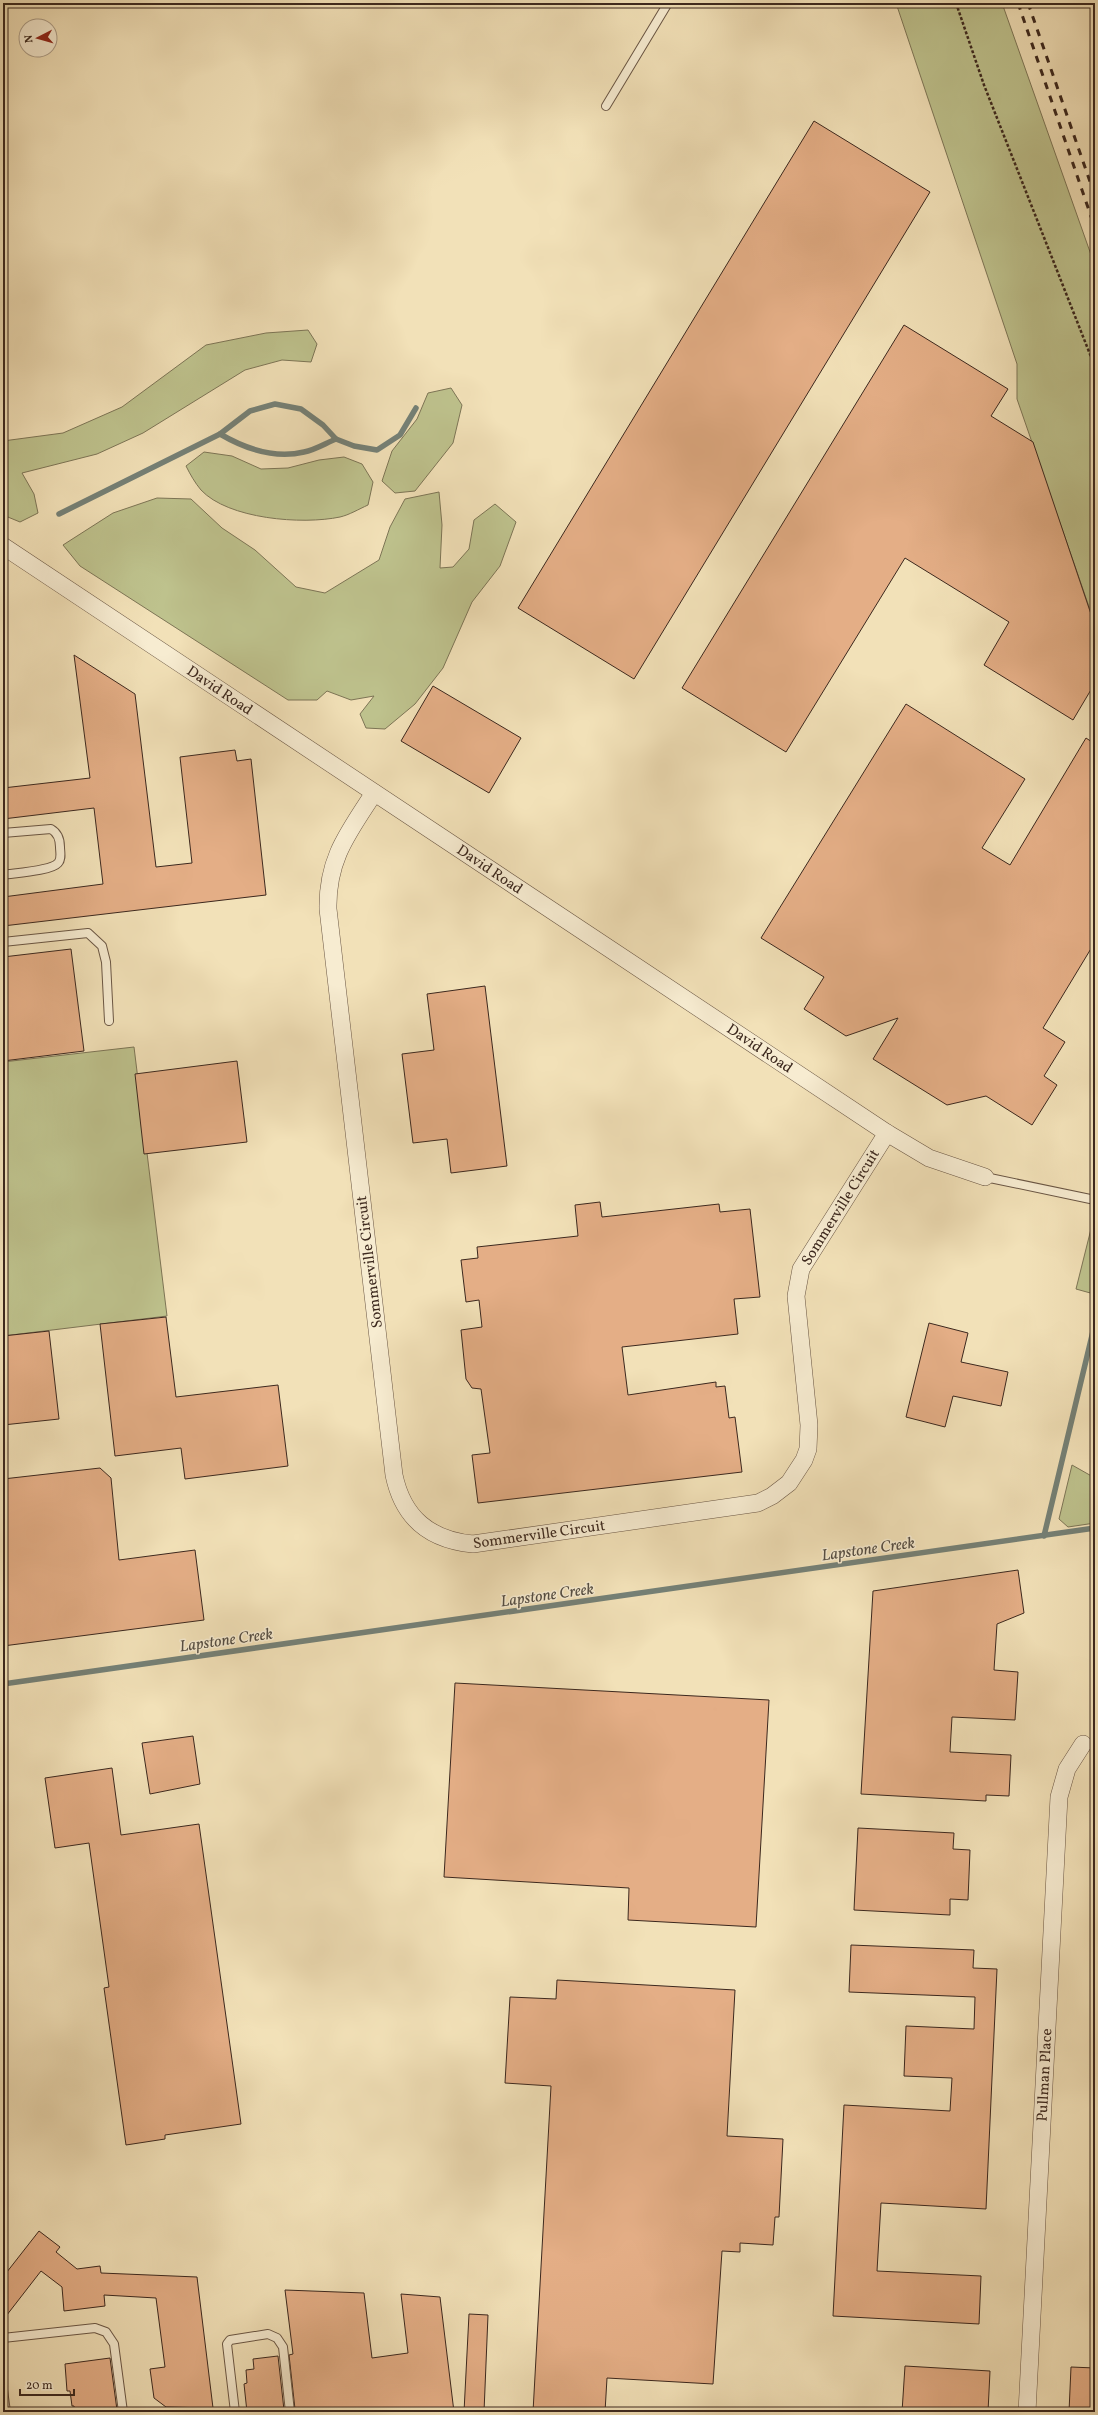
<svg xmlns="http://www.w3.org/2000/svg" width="1098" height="2415" font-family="Vollkorn,serif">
<rect width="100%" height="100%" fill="#f2e1b8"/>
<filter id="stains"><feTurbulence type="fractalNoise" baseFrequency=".005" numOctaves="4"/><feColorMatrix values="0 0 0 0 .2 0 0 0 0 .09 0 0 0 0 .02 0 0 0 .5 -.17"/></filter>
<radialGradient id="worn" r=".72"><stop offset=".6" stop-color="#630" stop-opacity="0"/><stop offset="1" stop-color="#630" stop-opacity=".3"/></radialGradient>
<g fill="#bec28d" stroke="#7d7556">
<path d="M896 3H1002L1095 266V624L1017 399V364Z"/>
<path d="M308 330 317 344 311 362 282 360 245 370 143 433 97 454 22 473 34 494 38 513 20 522 3 515V441L63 433 122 407 206 345 266 333Z"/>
<path d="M451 388 462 405 453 443 415 491 395 493 382 481 392 451 417 419 428 393Z"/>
<path d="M204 452 232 456 261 469 288 468 319 460 344 457 362 464 373 482 368 505C359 509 349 515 340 517 302 525 228 519 201 490 195 483 190 474 186 466Z"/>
<path d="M439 492 442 525 440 568 453 567 469 549 474 520 495 504 516 522 500 566 472 602 443 668 415 704 385 729 366 728 360 714 374 696 351 700 327 691 317 700H288L80 566 63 545 113 513 157 498 191 499 222 528 255 550 296 587 325 593 379 560 390 527 405 499Z"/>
<path d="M134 1047 167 1316 3 1336V1062Z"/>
<path d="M1095 1213V1290L1094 1294 1076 1289Z"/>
<path d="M1072 1465 1095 1478V1523L1068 1527 1059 1519Z"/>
</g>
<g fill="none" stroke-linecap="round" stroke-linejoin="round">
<g stroke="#758177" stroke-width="5.5">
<path d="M220 434C244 448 275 459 304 452 315 450 326 443 336 439"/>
<path d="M59 514 220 434 250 411 275 404 301 409 323 425 336 439 354 446 377 450 400 435 416 408"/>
<path d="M1044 1536 1095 1323"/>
<path d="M3 1684 1095 1528"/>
</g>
</g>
<g fill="#e4ae86" stroke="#3c281e">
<path d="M814 121 930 192 634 679 518 608Z"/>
<path d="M904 325 1008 389 991 416 1033 442 1095 626V683L1073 720 984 665 1009 622 905 558 786 752 682 688Z"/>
<path d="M74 655 135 694 156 867 192 863 180 757 235 750 237 761 251 759 266 895 3 926V897L103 884 94 808 3 819V788L90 778Z"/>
<path d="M433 686 521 738 489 793 401 741Z"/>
<path d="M906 704 1025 779 982 848 1010 865 1086 738 1095 744V942L1043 1028 1065 1042 1044 1076 1057 1085 1032 1125 986 1096 947 1105 873 1059 898 1018 846 1036 804 1009 824 977 761 938Z"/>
<path d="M71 949 84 1051 3 1061V957Z"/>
<path d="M485 986 507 1166 451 1173 447 1139 413 1143 402 1054 434 1050 427 994Z"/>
<path d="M237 1061 247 1142 144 1154 135 1074Z"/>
<path d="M600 1202 602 1217 719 1204 720 1212 750 1209 760 1297 734 1299 738 1334 622 1347 628 1395 716 1382V1387L725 1386 729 1418 735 1417 742 1472 478 1503 472 1455 490 1453 481 1389 472 1388 466 1379 461 1330 482 1327 479 1300 466 1302 461 1260 478 1258 477 1247 578 1236 575 1205Z"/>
<path d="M166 1317 176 1397 278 1385 288 1466 185 1479 181 1448 115 1456 100 1324Z"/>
<path d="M929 1323 968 1333 961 1362 1008 1372 1001 1406 953 1396 945 1427 906 1417Z"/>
<path d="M49 1331 59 1419 3 1425V1336Z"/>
<path d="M100 1468 111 1478 119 1560 195 1550 204 1620 3 1646V1479Z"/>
<path d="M1018 1570 1024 1613 997 1624 994 1670 1018 1672 1015 1720 952 1717 950 1752 1011 1755 1009 1796 986 1795V1801L861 1794 873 1591Z"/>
<path d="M455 1683 769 1700 756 1927 628 1920 629 1888 444 1877Z"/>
<path d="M193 1736 200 1784 150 1794 142 1743Z"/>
<path d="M112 1768 121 1835 199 1824 241 2124 165 2135V2139L126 2145 104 1988 109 1987 89 1843 55 1848 45 1778Z"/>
<path d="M858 1828 954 1833 953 1849 970 1850 968 1900 950 1899V1915L854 1910Z"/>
<path d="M851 1945 974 1950 973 1968 997 1969 986 2209 881 2203 877 2271 981 2276 979 2324 833 2316 844 2105 950 2111 952 2078 904 2076 906 2026 974 2029 975 1997 849 1992Z"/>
<path d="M557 1980 735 1990 727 2136 783 2139 779 2217H775L773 2245 740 2243V2252L722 2251 713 2384 607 2378 605 2412H533L551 2086 505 2083 510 1997 556 1999Z"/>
<path d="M39 2231 60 2247 56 2252 77 2269 100 2266 101 2273 197 2277 213 2408 166 2407 154 2398 150 2369 165 2367 156 2298 104 2295 105 2306 64 2311 62 2287 41 2271 3 2320V2277Z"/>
<path d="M285 2290 364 2293 372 2358 408 2353 401 2294 440 2297 454 2412H300L299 2408 295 2409 289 2355 293 2354Z"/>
<path d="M469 2314 488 2315 484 2412H464Z"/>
<path d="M278 2356 284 2410 247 2412 244 2384 247 2383 246 2370 254 2369 253 2359Z"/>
<path d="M110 2358 117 2410 115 2412H75L74 2406H72L70 2391H67L65 2364Z"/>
<path d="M905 2366 990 2371 988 2412H902Z"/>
<path d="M1071 2367 1095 2368V2412H1069Z"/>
</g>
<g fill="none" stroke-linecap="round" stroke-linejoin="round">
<g stroke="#6a5644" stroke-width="10">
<g id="lane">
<path d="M606 106 668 3"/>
<path d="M3 833 51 829C58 833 60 839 60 847 60 852 62 859 58 863 51 871 15 873 3 875"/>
<path d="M3 942 88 933 102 946 106 962 109 1021"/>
<path d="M985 1177 1095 1200"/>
<path d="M3 2338 95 2328 106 2332 114 2344 123 2412"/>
<path d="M3 2390 6 2412"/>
<path d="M235 2412 227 2344 230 2340 268 2334 277 2338 283 2347 290 2412"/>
</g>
</g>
<g stroke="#6a5644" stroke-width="18">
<g id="street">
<path d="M3 546 887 1133 929 1158 985 1177"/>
<path d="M374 793C348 833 327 859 328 909L394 1475C403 1518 430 1540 473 1544L758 1503 772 1496 789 1483 804 1460 808 1449 809 1425 796 1296 801 1269 887 1133"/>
<path d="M1027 2412 1059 1797 1067 1769 1083 1744"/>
</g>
</g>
<path stroke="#3c281e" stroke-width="2.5" stroke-dasharray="3 2" stroke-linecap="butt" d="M956 3 984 85 1095 367"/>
<use href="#lane" stroke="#f7ecd1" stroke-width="8"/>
<use href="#street" stroke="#f7ecd1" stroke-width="17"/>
<g stroke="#3c281e" stroke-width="3" stroke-dasharray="7 7" stroke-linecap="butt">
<path d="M1018 3 1095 228"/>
<path d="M1028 3 1095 196"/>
</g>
</g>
<g text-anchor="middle" stroke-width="3" stroke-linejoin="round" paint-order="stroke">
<g font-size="15" fill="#3c281e" stroke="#f7ecd1">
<text transform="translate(220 690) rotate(34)" y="5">David Road</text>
<text transform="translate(490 869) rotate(34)" y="5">David Road</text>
<text transform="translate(760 1048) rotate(34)" y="5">David Road</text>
<text transform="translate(840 1207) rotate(-58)" y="5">Sommerville Circuit</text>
<text transform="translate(369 1262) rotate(-97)" y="5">Sommerville Circuit</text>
<text transform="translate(539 1534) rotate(-8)" y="5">Sommerville Circuit</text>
<text transform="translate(1044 2075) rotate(-87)" y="5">Pullman Place</text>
</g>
<g font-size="16" font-style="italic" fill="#544d43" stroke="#f7ecd1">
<text transform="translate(868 1548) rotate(-8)" y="6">Lapstone Creek</text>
<text transform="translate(547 1594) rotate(-8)" y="6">Lapstone Creek</text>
<text transform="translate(226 1639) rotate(-8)" y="6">Lapstone Creek</text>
</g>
</g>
<rect width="1098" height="2415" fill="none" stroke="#f2e1b8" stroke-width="16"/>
<rect x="4" y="4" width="1090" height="2407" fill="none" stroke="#3c281e" stroke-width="2"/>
<rect x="8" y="8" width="1082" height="2399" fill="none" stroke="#3c281e"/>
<g transform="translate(38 38) rotate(264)"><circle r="19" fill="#f7ecd1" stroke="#ac9e89"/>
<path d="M0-3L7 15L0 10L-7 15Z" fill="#8f2418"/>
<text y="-6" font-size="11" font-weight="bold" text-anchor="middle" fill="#3c281e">N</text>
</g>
<path d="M20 2389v6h54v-6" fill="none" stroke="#3c281e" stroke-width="2"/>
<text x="26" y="2389" font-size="12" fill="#3c281e" stroke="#f7ecd1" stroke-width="3" paint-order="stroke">20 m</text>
<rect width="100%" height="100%" filter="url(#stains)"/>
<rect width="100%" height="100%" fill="url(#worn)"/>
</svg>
